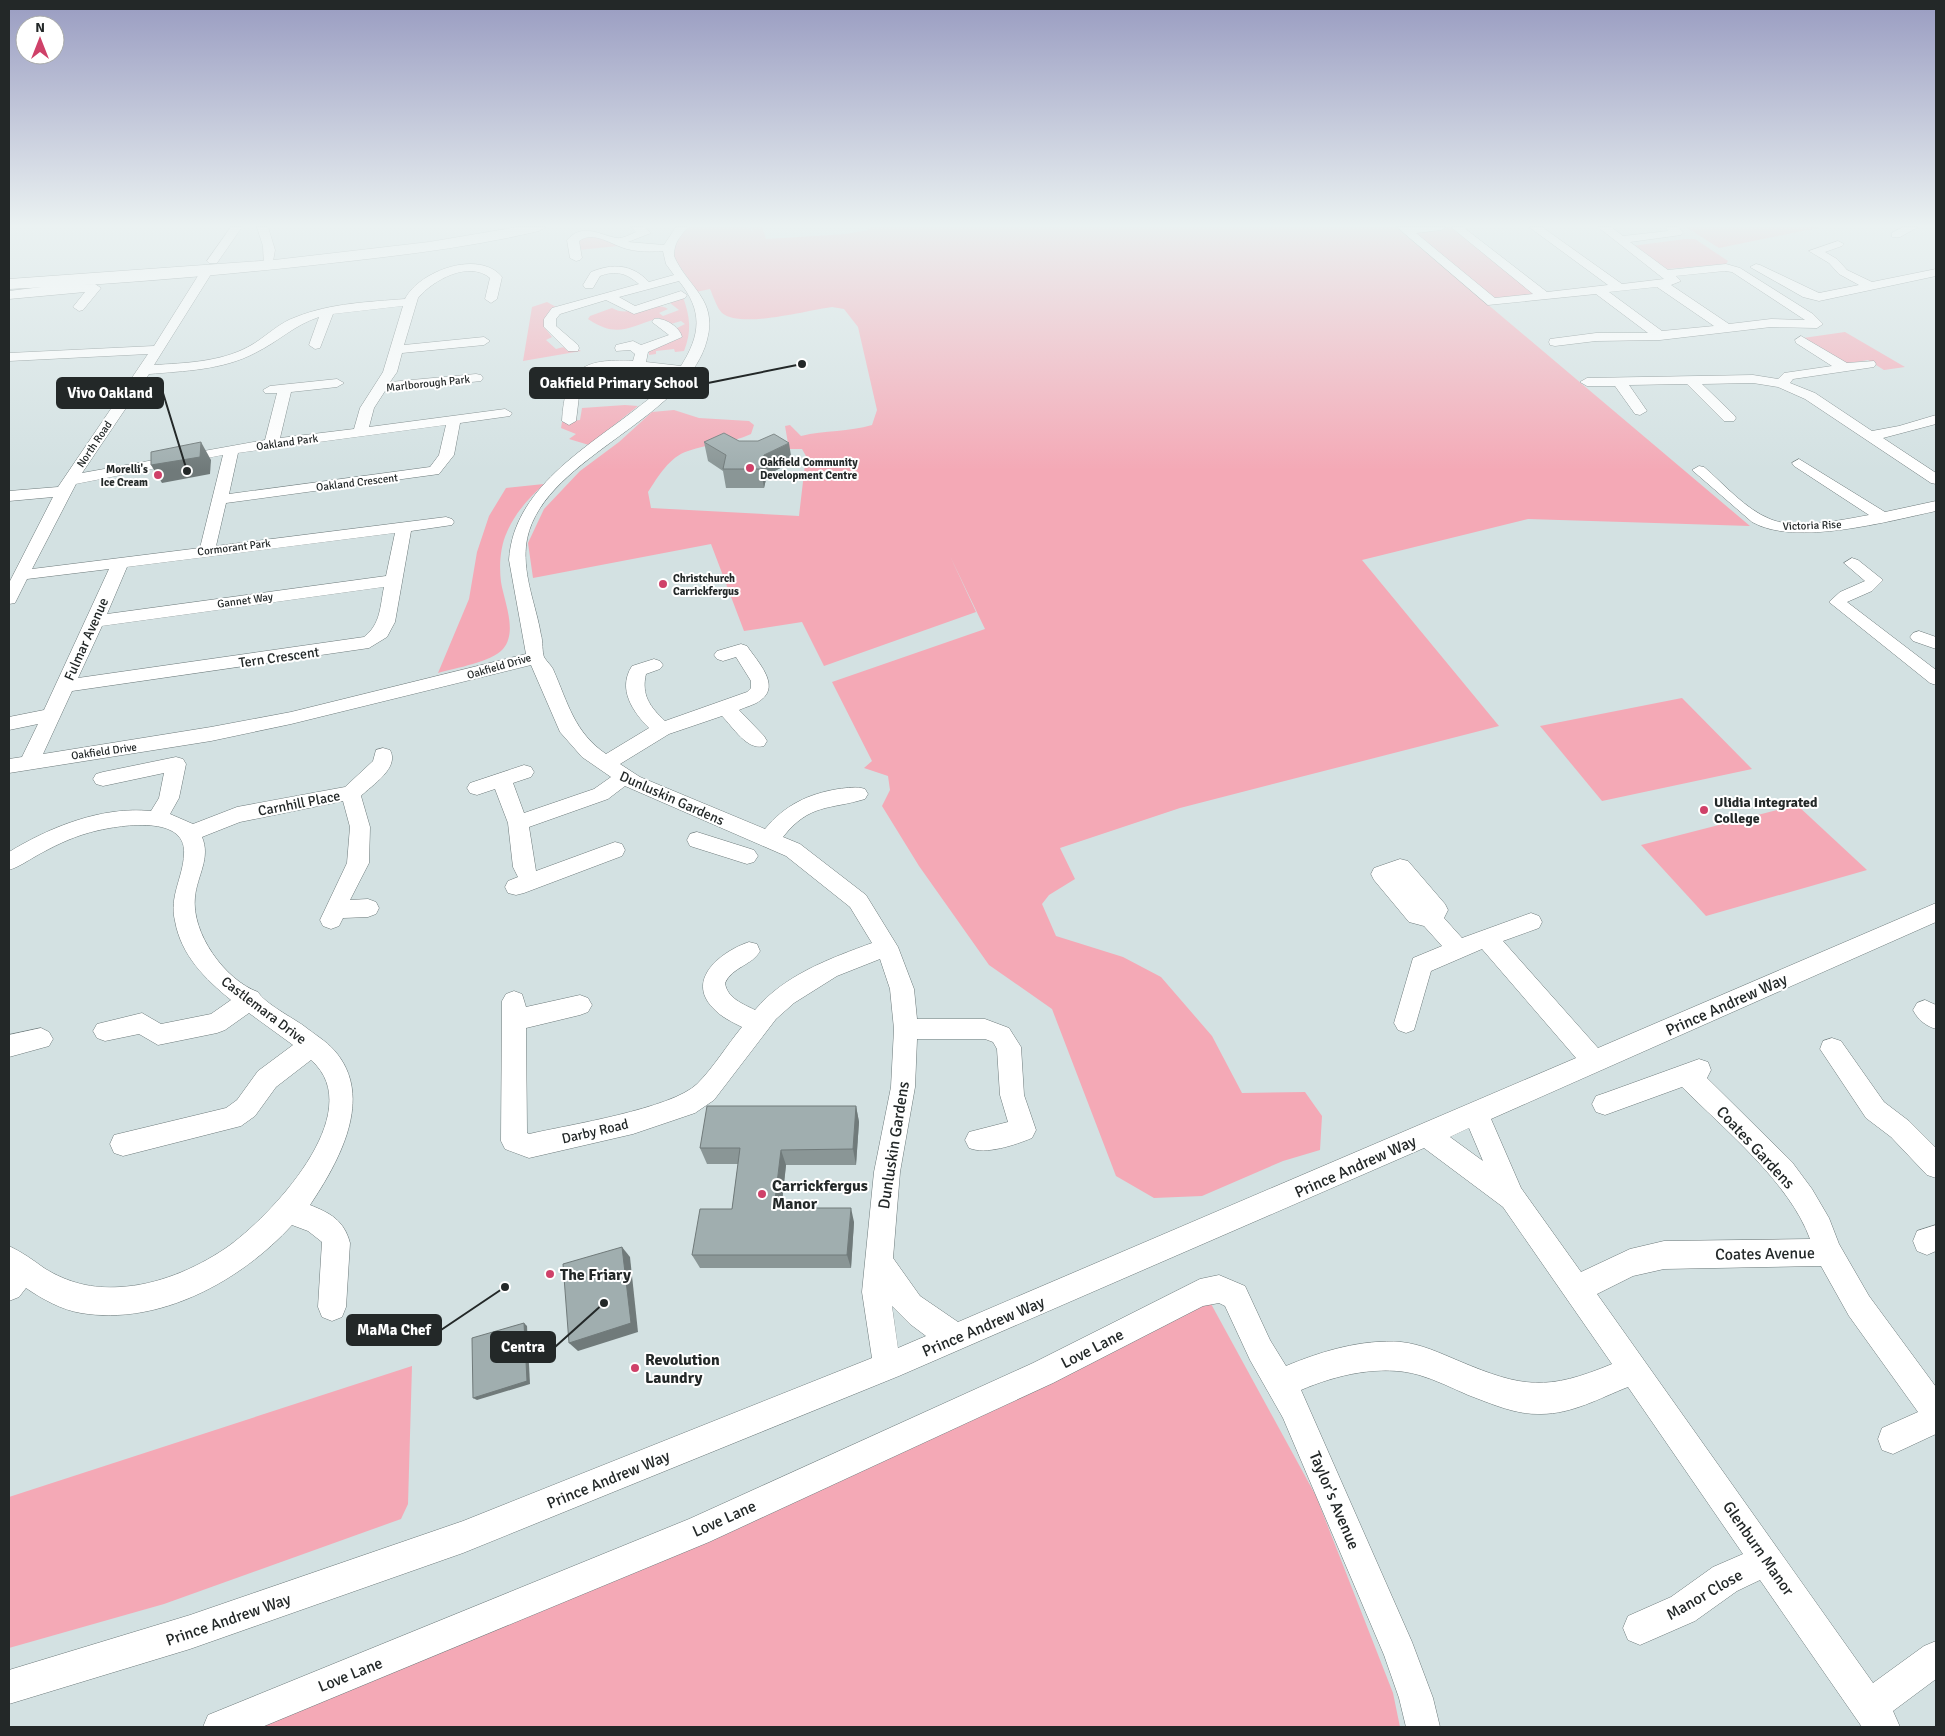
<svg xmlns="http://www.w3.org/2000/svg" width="1945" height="1736" font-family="Signika,sans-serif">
<rect width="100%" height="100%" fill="#d3e1e2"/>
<g fill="#f4a9b6">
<path d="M688 227H749L753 233 751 227H762L766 239 846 234 868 230 870 227H1396L1750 526 1528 519 1362 560 1499 726 1180 808 1060 848 1075 879 1049 895 1042 904 1056 936 1123 957 1161 977 1212 1036 1242 1093 1305 1092 1322 1116 1320 1150 1283 1161 1202 1196 1154 1198 1116 1176 1052 1009 989 965 919 866 882 806 890 790 888 776 864 768 872 761 832 682 985 629 950 556 976 612 824 666 802 622 744 631 711 544 533 578 528 543 544 509 580 471 619 442 652 412 674 410 699 418 749 421 754 425 751 434C730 444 709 443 688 451 669 457 658 477 648 492L651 508 799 516 806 456 802 449H789L785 426 790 425 801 436C825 430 849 432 872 425L877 410 858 327 844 309 832 307C808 310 741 329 722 313 717 308 713 296 710 289L696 292C685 266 656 254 688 227Z"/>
<path d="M1441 227H1456L1544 296 1492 302 1406 231Z"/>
<path d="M1686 227H1822L1719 248Z"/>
<path d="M599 236 618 246 579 250V239Z"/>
<path d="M1685 239H1695L1728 261 1726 264 1667 269 1632 246Z"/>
<path d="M683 297C690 317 692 331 684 351L675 352 674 349 656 351V354L649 355V350L678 339 681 334 677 328 685 324 681 321 671 324 658 318C628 328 616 338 588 319L590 316 612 308C630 319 651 299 668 309L659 313 663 316 679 310 670 303Z"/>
<path d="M547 302 558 308 545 319V328L552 337 546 340 556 349C564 346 574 346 581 351L523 361 532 307Z"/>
<path d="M1845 332 1905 367 1884 370 1868 360 1846 364 1803 338Z"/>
<path d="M625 405 638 406 589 445 569 439 576 434 561 428 562 422 580 420 582 408Z"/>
<path d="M544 484C529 498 515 513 507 532 500 547 499 566 501 582 504 601 518 632 503 649 492 662 455 668 438 673L469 599 477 552 489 516 506 488Z"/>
<path d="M1682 698 1752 769 1602 801 1540 726Z"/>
<path d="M1797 805 1867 870 1706 916 1641 845Z"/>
<path d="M1210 1302 1316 1496 1393 1693 1400 1727H256Z"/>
<path d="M412 1366 408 1504 401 1519 164 1604 9 1648V1497Z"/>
</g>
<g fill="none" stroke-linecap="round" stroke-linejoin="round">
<g stroke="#6d7a7b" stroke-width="1">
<g id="minor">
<path d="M231 227H242L217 263H209L207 261Z"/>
<path d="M257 227H268L275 250 272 267H264L263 246Z"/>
<path d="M631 227H644L651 233 628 242 664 245 676 227H688C680 237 674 242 674 256 688 288 718 299 707 340 686 422 535 460 526 546 523 577 536 605 541 635 543 641 542 652 544 657 547 662 551 665 553 669 568 703 574 732 606 754L649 728C633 712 617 689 632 666L654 659 660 661 663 665 660 669 646 674C641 695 650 707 665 721L747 692 751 688V681L736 657 723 661 717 659 714 655 717 651 741 644 747 646C757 661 781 685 761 700 755 705 745 707 739 710L764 736 767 741 764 746C747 751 733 727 722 716L669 734 620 764 640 777 765 829C785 805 808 794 838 789 848 788 856 786 865 789L868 794 865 799C829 810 810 803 783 837L800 844 866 895 898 947 914 989 917 1019H985L1009 1028 1021 1047 1024 1095 1036 1130 1032 1138C1015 1145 986 1155 969 1148L965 1140 969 1132 1008 1122 1000 1095 997 1049 993 1042 985 1039H917L915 1087 900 1172 893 1258 920 1296 958 1322 1576 1058 1482 949 1431 971 1414 1030 1406 1033 1398 1030 1394 1023 1413 958 1442 946 1424 926 1409 922 1374 880 1371 874 1374 868 1400 859 1408 861 1445 904 1448 910 1444 918 1462 938 1531 913 1539 916 1542 922 1539 928 1503 941 1598 1048 1936 903V922L1491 1119 1521 1188 1581 1272 1630 1249 1664 1241 1810 1239C1790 1183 1724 1129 1682 1087L1605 1115 1596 1112 1592 1104 1596 1096 1605 1093 1699 1059 1708 1062 1711 1070 1707 1078 1792 1162 1812 1189 1829 1218 1839 1244 1869 1296 1936 1387V1434L1893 1454 1882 1450 1878 1439 1882 1428 1918 1412 1849 1316 1821 1266 1664 1269 1633 1276 1597 1294 1873 1683 1924 1646 1936 1641V1679L1893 1711 1900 1727H1862L1760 1580 1737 1591 1695 1621 1640 1645 1628 1640 1623 1628 1628 1616 1671 1597 1713 1567 1743 1554 1628 1387C1600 1398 1572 1414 1541 1414 1516 1415 1492 1404 1468 1395 1452 1388 1436 1380 1419 1375 1381 1364 1336 1375 1301 1390L1412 1642 1433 1698 1440 1727H1406L1399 1698 1384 1655 1283 1418 1250 1360 1225 1306 1219 1303 1203 1306 1053 1383 709 1542 262 1727H203L208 1715 689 1519 1033 1363 1200 1279 1219 1275 1245 1286 1270 1340 1286 1366C1322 1351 1362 1339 1401 1342 1421 1344 1440 1353 1459 1361 1523 1388 1547 1391 1612 1364L1503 1207 1424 1148 899 1376 463 1553 190 1649 9 1704V1670L190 1615 463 1521 872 1358 862 1292 874 1172 891 1087 894 1029 890 989 880 959 837 976 794 1003 776 1019 714 1100 695 1113 633 1134 529 1158 505 1149 501 1141 502 1001 506 994 514 991 522 994 526 1007 580 995 588 998 592 1005 588 1012 580 1015 526 1028 527 1133 529 1134C568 1125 671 1109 697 1084 714 1067 727 1045 742 1027 732 1022 721 1017 713 1008 685 979 722 951 749 942L757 944 760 951C753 965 732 967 725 983 727 998 743 1004 755 1010 784 975 831 958 872 943L850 907 786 856 625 786 608 799 529 827 536 871 615 842 622 844 625 850 622 856 524 893 516 895 508 893 505 887 508 881 518 877 513 867 508 823 495 789 477 795 470 793 467 788 470 783 524 765 531 767 534 772 531 777 513 783 524 813 594 789 611 777 582 757 560 732 531 665 291 724 211 741 9 773V759L22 757 38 724 9 730V717L44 710 109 569 27 579 15 603 9 604V583L53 497 9 501V491L58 487 148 354 9 361V353L154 346 201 271 207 267 213 271 154 365C185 363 220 362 248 347 265 338 278 323 296 317 331 303 369 302 405 299 419 271 479 249 502 277L497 299 491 303 485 299 490 278C469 260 433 280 418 298L404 345 484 337 490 341 484 345 402 353 397 372 390 382 476 374 481 375 483 378 481 381 385 391 374 408 369 427 505 409 512 413 510 416 460 423 454 455 439 474 226 503 216 546 446 517 452 519 454 522 452 525 411 531 395 622 387 637 369 648 72 691 43 754 211 727 291 712 526 654 509 560C513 489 586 448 636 409 650 398 665 387 676 373 654 370 598 359 584 380L615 382 622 386 618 393 613 394 606 390 580 388 576 421 569 425 562 421C565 369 582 358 633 361L635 354 630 350 616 351 615 348 616 345 633 341 641 345 669 335 652 322 654 319C664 317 680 327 682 337L648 352 646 362 681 366C701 334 703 311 679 281L619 297 635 306 681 291 687 295 685 298 634 314 606 300 560 314 556 319V326L578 345 579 348 578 351H568L544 327V319L552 308 639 284C626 273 616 270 600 276L593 288H585L583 285 591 272C613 263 632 264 649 282L674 275 666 264 663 251C651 252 639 252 627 249 611 245 594 230 579 241L582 258 580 260 576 261 570 258 567 240C583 222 599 235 617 238 622 239 631 234 636 232ZM403 306 383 372 360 408 354 429 280 438 291 392 337 387 344 383 337 379 270 386 263 390 265 393H277L265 440 82 473 149 374C184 371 223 370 255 353 278 342 294 325 319 317L309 345 315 349 320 348 333 314ZM446 425 439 455 430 467 229 494 238 453ZM223 455 200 548 32 569 76 484ZM395 533 386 576 107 614 127 567ZM384 587C380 606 381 624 364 637L78 678 102 626ZM1469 1128 1483 1161 1450 1137ZM892 1306 910 1324 926 1336 898 1348Z"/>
<path d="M1397 227H1446L1441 230 1416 233 1495 298 1533 294 1451 227H1463L1547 292 1608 285 1529 227H1542L1622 284 1664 279 1598 227H1611L1623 236 1668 231 1666 227H1678L1683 233 1681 235 1630 242 1668 270 1726 264 1740 268 1813 314 1823 324 1817 328 1771 327 1660 340 1596 341 1555 346 1550 345 1549 342 1550 339 1596 333H1648L1596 294 1488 305ZM1725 271 1732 272 1805 320 1771 319 1729 324 1671 285 1681 281 1676 276ZM1657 287 1714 326 1662 331 1609 292Z"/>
<path d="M1903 227H1918L1900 237H1892V233Z"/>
<path d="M1838 241 1844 244 1842 246 1825 252 1837 259 1847 270 1872 282 1936 269V276L1819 301 1803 297 1750 267 1756 264 1760 265 1819 293 1859 285 1839 274 1829 263 1809 251Z"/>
<path d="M95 284 101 288 83 310 79 311 73 307 85 292 9 299V291L57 285Z"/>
<path d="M1801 336 1847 363 1874 361 1876 364 1874 367 1793 379 1790 383 1815 393 1872 431 1899 426 1936 415V424L1883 438 1936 473V484L1931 483 1805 399 1778 387 1753 383 1702 384 1734 415 1736 418 1734 421H1724L1687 384 1629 385 1647 411 1640 415 1635 414 1615 386H1587L1580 382 1587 378 1753 375 1778 379 1784 373 1832 366 1796 343 1795 340Z"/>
<path d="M1799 459 1885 512 1936 501V511C1889 521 1795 547 1752 522L1692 470 1699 466 1704 467C1724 484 1745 509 1770 519 1795 530 1842 520 1869 515L1794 466 1792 463Z"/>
<path d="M1852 558 1858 560 1883 580 1872 591 1847 602 1936 670V685L1930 683 1829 602 1840 592 1865 581 1844 563Z"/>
<path d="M1919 631 1936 637V649L1913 641 1910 637 1913 633Z"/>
<path d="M383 748 390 750C400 768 372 785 361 796L370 827 369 863 350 900 368 899 376 902 379 908 376 914 368 917 343 918 339 926 331 929 323 926 320 920 347 863 350 827 343 801 240 822 202 837C211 858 197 876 195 897 191 933 225 980 258 992 264 1003 293 1018 304 1026 314 1034 326 1041 334 1050 376 1097 338 1163 310 1205 330 1213 344 1220 350 1243L346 1307 342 1317 332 1321 322 1317 318 1307 322 1242 308 1231 292 1225C241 1281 159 1326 81 1313 62 1310 42 1299 26 1288L19 1297 9 1301V1246C22 1252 33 1260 44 1268 68 1283 93 1289 120 1287 157 1285 195 1269 226 1248 269 1218 371 1112 311 1060L276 1087 255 1116 241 1126 123 1156 114 1153 110 1144 114 1135 226 1108 237 1100 258 1071 293 1045 249 1013 225 1030 217 1033 158 1045 139 1034 105 1041 97 1038 93 1031 97 1024 142 1013 161 1024 211 1014 231 1000C205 979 181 955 175 921 169 896 183 878 184 854 187 812 112 826 88 833 70 838 52 847 36 856 27 861 19 867 9 870V852C50 827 102 806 151 811L159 798 164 773 103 786 96 784 93 779 96 774 103 772 176 757 183 759 186 764 179 798 170 814 193 824 237 807 345 787 373 761 376 750Z"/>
<path d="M697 832 754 850 758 856 754 862 747 864 690 846 687 840 690 834Z"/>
<path d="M1925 1000 1936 1005V1029C1926 1026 1918 1020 1913 1010L1917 1003Z"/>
<path d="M41 1028 49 1032 53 1039 49 1046 9 1057V1035Z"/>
<path d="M1832 1038 1841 1041 1884 1102 1909 1121 1936 1148V1178L1927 1175 1891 1137 1866 1118 1820 1049 1823 1041Z"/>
<path d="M1936 1225V1251L1927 1255 1917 1251 1913 1241 1917 1231Z"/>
</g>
</g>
<g stroke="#6d7a7b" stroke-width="1">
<path id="major" d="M518 227H546L539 231C459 250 377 258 296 267 200 277 104 285 9 289V279L274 260 429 242Z"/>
</g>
<use href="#minor" fill="#fff" fill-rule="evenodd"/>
<use href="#major" fill="#fff" fill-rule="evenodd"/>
</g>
<g fill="#8a9696">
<path d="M739 441 792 462 767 475 764 488H726L723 471 708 461 704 442Z"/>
<path d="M856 1106 859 1122 856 1165H786L781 1208 854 1222 851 1268H700L692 1255 732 1209 738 1164H707L700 1148Z"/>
</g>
<g fill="#707a7a">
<path d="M201 442 211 460 210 474 162 483 151 465Z"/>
<path d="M789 443 792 462 767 475 764 488 761 469 764 455Z"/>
<path d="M856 1106 859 1122 856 1165 853 1149Z"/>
<path d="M781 1150 786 1165 780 1222 774 1208Z"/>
<path d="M851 1208 854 1222 851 1268 847 1255Z"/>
<path d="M622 1247 630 1257 638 1332 578 1351 569 1343Z"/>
<path d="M524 1323 527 1326 530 1384 477 1400 473 1398Z"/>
</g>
<g fill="#a0aeaf" stroke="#707a7a">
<path d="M724 433 739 441H758L774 434 789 443 764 455 761 469H723L726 455 704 442Z"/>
<path d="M201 442 200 457 151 465V452Z"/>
<path d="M707 1106H856L853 1149 781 1150 774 1208H851L847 1255H692L700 1209H732L740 1148H700Z"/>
<path d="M622 1247 631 1323 569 1343 563 1264Z"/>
<path d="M524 1323 527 1381 473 1398 472 1338Z"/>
</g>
<linearGradient id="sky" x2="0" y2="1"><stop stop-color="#999cc1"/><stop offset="0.48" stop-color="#ebf2f2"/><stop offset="1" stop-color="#ebf2f2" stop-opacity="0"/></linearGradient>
<rect width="1945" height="470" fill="url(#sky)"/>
<g fill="#cf4169" stroke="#fff" stroke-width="2">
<circle cx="750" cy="468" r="5"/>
<circle cx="158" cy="475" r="5"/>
<circle cx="663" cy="584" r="5"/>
<circle cx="1704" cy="810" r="5"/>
<circle cx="762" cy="1194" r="5"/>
<circle cx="550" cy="1274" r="5"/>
<circle cx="635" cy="1368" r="5"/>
</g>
<g text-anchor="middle" stroke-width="4" stroke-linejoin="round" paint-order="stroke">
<g font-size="11" fill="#232828" stroke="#fff">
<text transform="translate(428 383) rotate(-6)" y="4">Marlborough Park</text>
<text transform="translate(287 442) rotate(-8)" y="4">Oakland Park</text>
<text transform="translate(94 444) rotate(-56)" y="4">North Road</text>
<text transform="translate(357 482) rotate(-7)" y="4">Oakland Crescent</text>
<text transform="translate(1812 525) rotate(-2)" y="4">Victoria Rise</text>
<text transform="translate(234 547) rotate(-7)" y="4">Cormorant Park</text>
<text transform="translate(245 600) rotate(-8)" y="4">Gannet Way</text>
<text transform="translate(499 666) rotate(-16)" y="4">Oakfield Drive</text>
<text transform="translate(104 751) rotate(-8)" y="4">Oakfield Drive</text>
</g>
<g font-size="11" font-weight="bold" fill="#232828" stroke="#fff" text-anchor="start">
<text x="760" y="466">Oakfield Community<tspan x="760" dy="13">Development Centre</tspan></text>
<text x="148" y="473" text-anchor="end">Morelli's<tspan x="148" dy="13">Ice Cream</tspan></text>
<text x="673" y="582">Christchurch<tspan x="673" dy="13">Carrickfergus</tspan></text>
</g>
<g font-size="14" fill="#232828" stroke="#fff">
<text transform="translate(86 639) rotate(-66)" y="5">Fulmar Avenue</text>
<text transform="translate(279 657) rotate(-8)" y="5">Tern Crescent</text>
<text transform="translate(672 798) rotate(24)" y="5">Dunluskin Gardens</text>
<text transform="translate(299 803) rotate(-11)" y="5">Carnhill Place</text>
<text transform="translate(264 1010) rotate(37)" y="5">Castlemara Drive</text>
<text transform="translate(595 1131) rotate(-13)" y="5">Darby Road</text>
</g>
<g font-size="14" font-weight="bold" fill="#232828" stroke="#fff" text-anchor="start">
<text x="1714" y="807">Ulidia Integrated<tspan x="1714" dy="16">College</tspan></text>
</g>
<g font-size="16" fill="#232828" stroke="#fff">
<text transform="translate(1726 1004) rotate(-24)" y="6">Prince Andrew Way</text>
<text transform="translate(893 1145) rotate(-81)" y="6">Dunluskin Gardens</text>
<text transform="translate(1756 1147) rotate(47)" y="6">Coates Gardens</text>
<text transform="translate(1355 1166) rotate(-24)" y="6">Prince Andrew Way</text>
<text transform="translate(1765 1253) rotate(-1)" y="6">Coates Avenue</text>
<text transform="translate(983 1326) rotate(-23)" y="6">Prince Andrew Way</text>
<text transform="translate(1092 1348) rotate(-27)" y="6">Love Lane</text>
<text transform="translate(608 1479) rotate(-22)" y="6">Prince Andrew Way</text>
<text transform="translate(1335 1500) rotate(67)" y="6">Taylor's Avenue</text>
<text transform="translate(724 1518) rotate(-24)" y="6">Love Lane</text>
<text transform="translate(1759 1548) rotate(55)" y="6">Glenburn Manor</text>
<text transform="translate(1704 1594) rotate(-30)" y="6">Manor Close</text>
<text transform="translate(228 1619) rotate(-19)" y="6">Prince Andrew Way</text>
<text transform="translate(350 1674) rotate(-22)" y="6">Love Lane</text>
</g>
<g font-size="16" font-weight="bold" fill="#232828" stroke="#fff" text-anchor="start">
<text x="772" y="1191">Carrickfergus<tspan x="772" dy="18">Manor</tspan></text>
<text x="560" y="1280">The Friary</text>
<text x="645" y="1365">Revolution<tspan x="645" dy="18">Laundry</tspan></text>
</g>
</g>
<path fill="none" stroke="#232828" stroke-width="2" d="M802 364L708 383M187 471L163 393M505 1287L441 1330M604 1303L555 1347"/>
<g fill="#232828" stroke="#fff" stroke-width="2">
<circle cx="802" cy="364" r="5"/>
<circle cx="187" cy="471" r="5"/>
<circle cx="505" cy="1287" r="5"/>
<circle cx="604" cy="1303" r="5"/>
</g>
<g fill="#232828" stroke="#232828" stroke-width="2">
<rect x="530" y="368" width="178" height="30" rx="5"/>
<rect x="57" y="378" width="106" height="30" rx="5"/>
<rect x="347" y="1315" width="94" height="30" rx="5"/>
<rect x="491" y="1332" width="64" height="30" rx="5"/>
</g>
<g font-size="15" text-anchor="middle" font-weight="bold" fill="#fff">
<text x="619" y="388">Oakfield Primary School</text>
<text x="110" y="398">Vivo Oakland</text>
<text x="394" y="1335">MaMa Chef</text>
<text x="523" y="1352">Centra</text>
</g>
<rect width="1945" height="1736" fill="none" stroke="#232828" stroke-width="20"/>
<g transform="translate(40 40)"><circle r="24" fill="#ffffff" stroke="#a7a9a9"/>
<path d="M0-4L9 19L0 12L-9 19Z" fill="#cf4169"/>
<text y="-8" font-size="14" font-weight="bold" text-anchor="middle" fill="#232828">N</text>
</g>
</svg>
